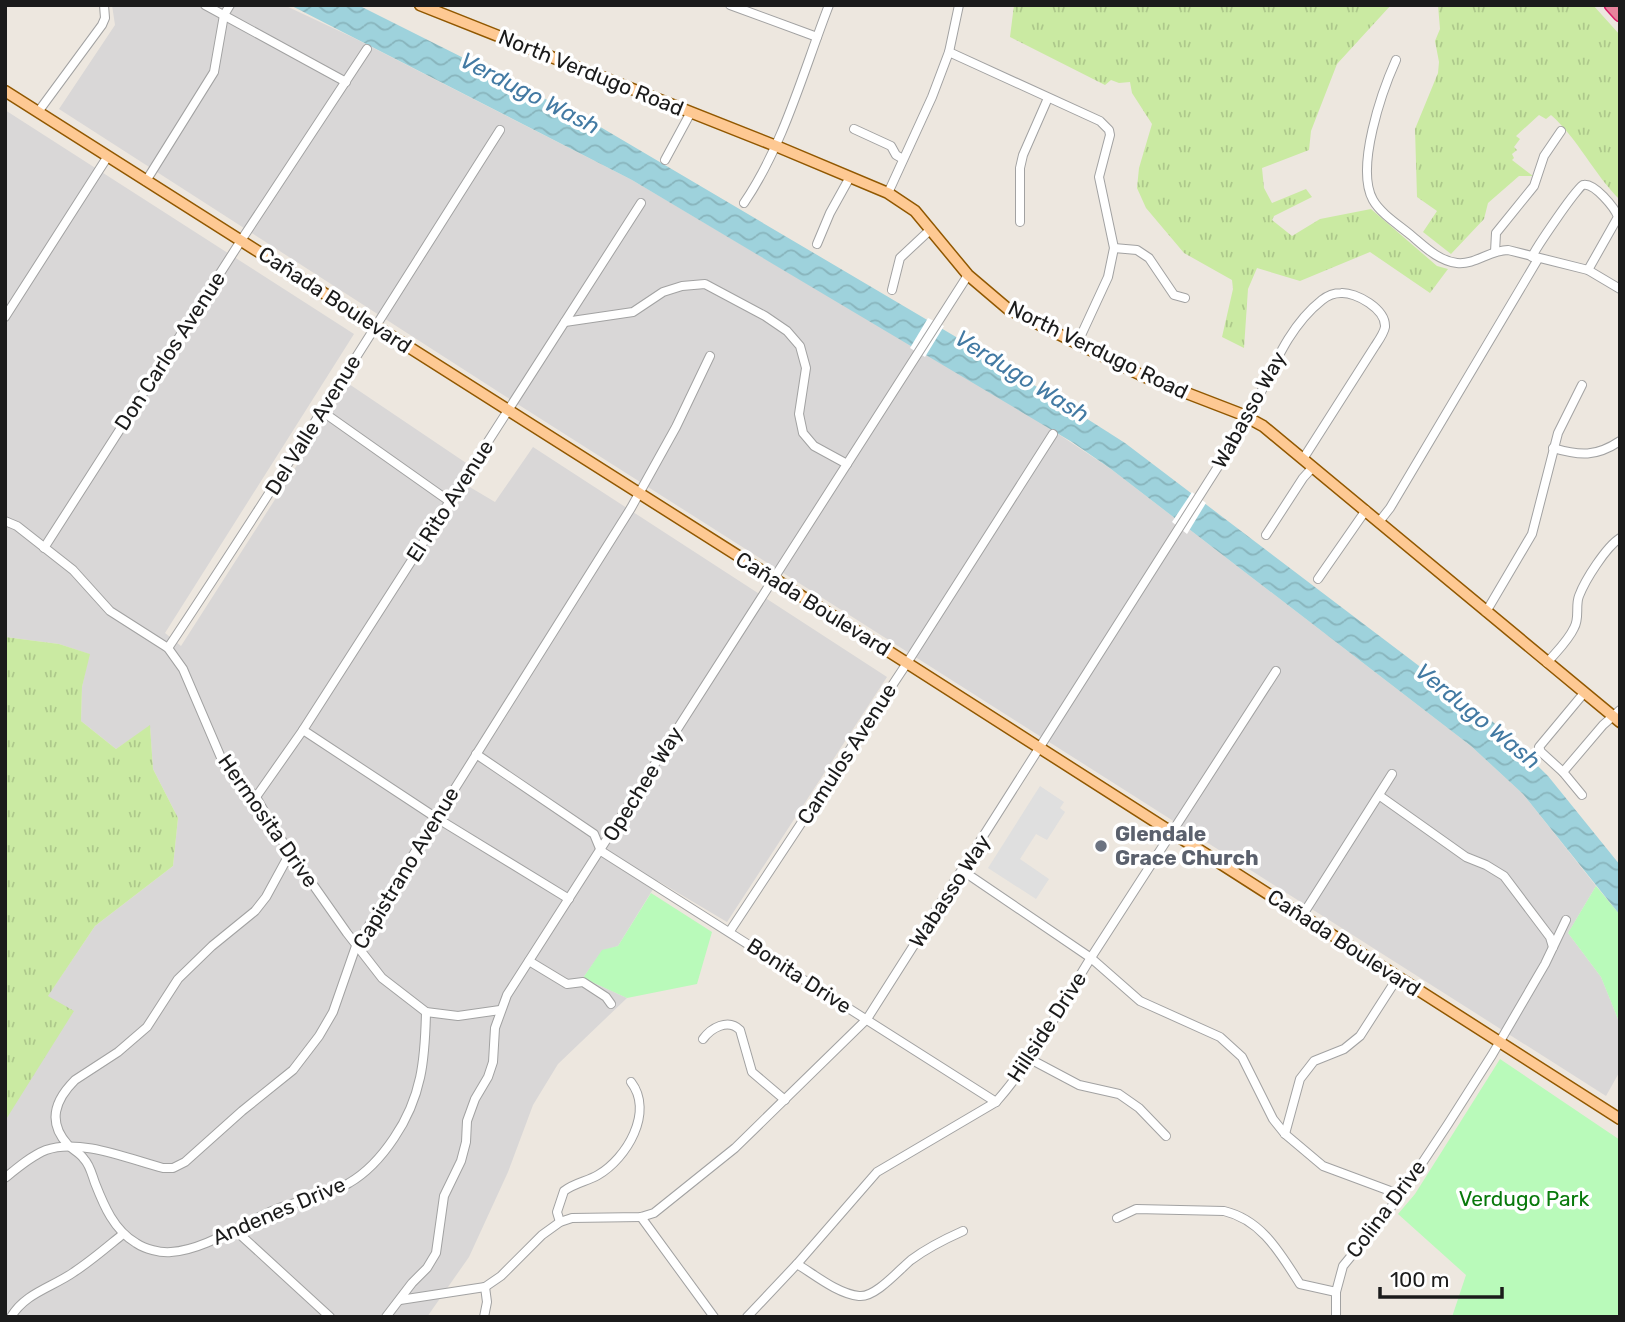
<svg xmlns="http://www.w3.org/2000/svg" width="1625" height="1322" font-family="Rubik,sans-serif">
<defs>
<pattern id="grass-tufts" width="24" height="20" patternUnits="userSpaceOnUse" patternTransform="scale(1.75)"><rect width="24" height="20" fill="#caeaa2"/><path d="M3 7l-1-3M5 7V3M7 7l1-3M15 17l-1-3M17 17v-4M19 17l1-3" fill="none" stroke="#adc88b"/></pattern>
<pattern id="water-waves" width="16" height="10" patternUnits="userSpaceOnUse" patternTransform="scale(1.75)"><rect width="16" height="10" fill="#9ed2dc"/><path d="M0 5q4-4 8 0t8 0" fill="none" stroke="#88b4bc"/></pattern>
</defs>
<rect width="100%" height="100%" fill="#ede7df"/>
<g fill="#d9d7d7">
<path d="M112 5H284L352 37 632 180 1031 416 1111 469 1471 746 1523 794 1596 886 1568 933 1601 977 1620 1024V1071L1606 1096 519 405 59 109 115 25Z"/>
<path d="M5 110 354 334 165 633 181 646 349 384 478 471 468 486 495 502 533 447 887 677 727 922 658 881 618 946 602 951 583 978 627 998 558 1064 533 1105 508 1172 469 1257 427 1317H5V1119L47 997 95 926 173 866 178 818 153 769 150 726 116 749 81 721 82 687 89 654 59 644 5 637Z"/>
</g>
<g fill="url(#grass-tufts)">
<path d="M1014 5H1391L1337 64 1311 131 1309 150 1262 168 1264 188 1272 203 1306 189 1312 197 1274 216 1272 220 1292 236 1320 219 1371 209 1437 266 1448 269 1430 293 1370 252 1300 281 1257 268 1248 289 1244 348 1222 337 1233 289 1232 280 1184 253 1146 208 1137 188 1139 168 1152 124 1132 93 1130 82 1119 83 1111 80 1105 85 1010 37Z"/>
<path d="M1438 5H1593L1620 35V200C1594 174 1578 139 1551 115L1546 119 1539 115 1516 136 1520 139 1514 147 1517 150 1512 154 1514 158 1512 160 1533 176H1519L1488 203 1484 219 1451 254 1423 232 1437 211 1417 197 1415 129 1438 73 1439 62 1435 41 1440 29Z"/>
<path d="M5 637 59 644 90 654 82 687 81 721 116 749 150 725 153 769 178 818 173 866 95 926 48 996 74 1011 5 1121Z"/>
</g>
<g fill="#b9faba">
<path d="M1596 886 1620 915V1024L1601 977 1568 933Z"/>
<path d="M651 893 712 932 697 984 627 998 583 978 602 950 618 946Z"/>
<path d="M1500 1059 1620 1140V1317H1452L1466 1275 1398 1214 1415 1194Z"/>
</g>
<path fill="#dfdfdf" d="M1040 786 1064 802 1060 808 1065 812 1047 840 1036 834 1020 859 1049 879 1036 899 988 868Z"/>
<path fill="url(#water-waves)" d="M290 5H358L597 125 990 357 1125 443 1493 722 1548 776 1620 865V915L1523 794 1471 746 1111 469 1072 442 632 180Z"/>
<g fill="#fff">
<path d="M928 318 944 326 925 357 910 348Z"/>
<path d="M1192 492 1206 503 1187 534 1172 522Z"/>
</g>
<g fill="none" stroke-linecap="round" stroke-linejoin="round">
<g stroke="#a2a2a2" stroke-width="10">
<g id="minor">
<path d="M205 5 346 82"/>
<path d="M730 5 817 37"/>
<path d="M949 52 1100 121 1109 130 1110 135 1099 177 1114 248 1108 277 1077 344"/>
<path d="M1396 60C1382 91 1355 168 1373 200 1381 214 1399 225 1412 236 1425 247 1439 261 1457 263 1475 265 1490 250 1508 250L1588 270 1620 289"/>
<path d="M38 112 102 25 105 18 104 5"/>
<path d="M854 129 891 146 896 155 903 159"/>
<path d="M665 160 691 112"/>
<path d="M146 181 214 72 224 15 230 5"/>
<path d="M888 193 932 97 949 52 959 5"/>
<path d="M744 203C784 144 803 72 829 5"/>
<path d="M1020 222V168L1023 155 1048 98"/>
<path d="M817 244 830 213 850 177"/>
<path d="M1114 248 1137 250 1149 258 1174 295 1185 298"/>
<path d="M1495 252 1496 233 1534 186 1544 156 1561 131"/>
<path d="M1532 257C1535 249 1578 186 1583 185 1594 182 1615 208 1618 217L1588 270"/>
<path d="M892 290 900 258 931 229"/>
<path d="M5 317 108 156"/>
<path d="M565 322 633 312 663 292 682 286 705 284 765 316 787 331 800 346 806 368 799 414 803 433 814 446 847 464"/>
<path d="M323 412 449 501"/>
<path d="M1553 448C1580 456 1596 457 1620 441"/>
<path d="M5 521 17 526 73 570 110 611 168 648 183 669 225 767 256 797 276 832 347 933 382 978 426 1012 458 1016 500 1010"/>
<path d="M1379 522 1390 508 1538 259"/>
<path d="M1266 535 1303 478 1313 467"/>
<path d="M44 548 242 239 367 49"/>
<path d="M1318 579 1366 510"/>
<path d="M1486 612 1532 534 1558 433 1582 385"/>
<path d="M168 648C282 477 390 303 500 130"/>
<path d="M1547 663C1556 652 1568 641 1574 628 1580 618 1575 606 1579 596 1585 580 1606 547 1620 538"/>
<path d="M303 730 435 817 569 899"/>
<path d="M476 754 594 834 601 851 996 1102"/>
<path d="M1563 772 1541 752 1539 747 1584 693"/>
<path d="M1582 795 1563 772 1603 725 1620 710"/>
<path d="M1380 796 1466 857 1486 865 1504 876 1550 937 1553 947"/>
<path d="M256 797 303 730 641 203"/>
<path d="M290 853 266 897 255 911 212 946 178 979 147 1027 118 1052 75 1080C55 1100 47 1122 68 1145 73 1150 80 1153 84 1159 90 1165 92 1175 95 1183 104 1206 114 1230 136 1243 145 1249 160 1253 171 1252 205 1250 243 1223 274 1210 298 1200 327 1197 349 1183 368 1172 382 1156 394 1138 422 1097 425 1059 426 1012"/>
<path d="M963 871 1091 958 1140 1001 1220 1037 1242 1057 1273 1119 1285 1134 1323 1166 1401 1195"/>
<path d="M1302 916 1392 774"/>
<path d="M730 931 907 663 1053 434"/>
<path d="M529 961 567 984 583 982 606 997 611 1004"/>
<path d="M703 1039C711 1028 728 1018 740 1030L752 1072 785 1100"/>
<path d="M1030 1059 1079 1085 1119 1094 1139 1108 1166 1136"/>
<path d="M1285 1134 1300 1079 1314 1061 1344 1049 1360 1036 1398 977"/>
<path d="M5 1178C17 1168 31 1156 46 1150 79 1138 129 1159 163 1168H173L185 1162 242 1111 293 1070 319 1036 333 1012 356 946 631 508 676 427 710 356"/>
<path d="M641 1217 714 1317"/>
<path d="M1117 1218 1136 1209 1224 1211C1262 1220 1280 1253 1300 1284L1336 1292"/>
<path d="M560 1222 557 1212 564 1191C574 1183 588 1181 598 1175 627 1158 654 1112 631 1082"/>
<path d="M234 1229 330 1317"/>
<path d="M797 1264C815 1275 838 1294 859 1296 875 1298 899 1270 911 1260 927 1248 945 1239 963 1231"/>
<path d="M400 1300 485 1287 501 1276 542 1235 560 1222 572 1218 641 1217 654 1213 735 1148 867 1019 1240 432C1267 389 1280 333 1322 300 1327 296 1334 293 1341 293 1356 292 1386 309 1385 327 1384 333 1379 340 1375 346L1303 459"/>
<path d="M11 1317C25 1293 53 1287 74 1272 91 1261 107 1247 123 1234"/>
<path d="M386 1317 412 1283 427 1268 436 1253 444 1196 461 1161 466 1142 467 1121 475 1099 488 1077 493 1062 495 1028 507 995 968 275"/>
<path d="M484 1317 487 1302 485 1287"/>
<path d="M747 1317 797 1264 877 1172 996 1102C1035 1058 1061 1005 1092 956 1153 861 1215 766 1276 671"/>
<path d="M1336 1317V1292L1343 1266 1401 1195 1448 1124 1492 1055 1545 964 1566 920"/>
</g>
</g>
<g stroke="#915800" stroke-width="13">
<g id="major">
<path d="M420 5 776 146 888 193 915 211 968 275 1008 309 1145 377 1241 414 1263 426 1620 722"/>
<path d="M5 91 907 663 1620 1119"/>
</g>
</g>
<g stroke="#d81f69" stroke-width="15">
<path id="highway" d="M1611 5 1620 15"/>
</g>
<use href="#minor" stroke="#fff" stroke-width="8"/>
<use href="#major" stroke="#fec993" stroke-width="10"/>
<use href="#highway" stroke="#e8839c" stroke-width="12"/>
</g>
<circle fill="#6b7280" stroke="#fff" stroke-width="2.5" cx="1101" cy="846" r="7"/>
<g text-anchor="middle" stroke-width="7" stroke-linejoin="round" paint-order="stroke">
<g font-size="21" fill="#1b1b1b" stroke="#fff">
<text transform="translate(591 73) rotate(22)" y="7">North Verdugo Road</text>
<text transform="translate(335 300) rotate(33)" y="7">Cañada Boulevard</text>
<text transform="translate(1098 350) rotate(26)" y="7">North Verdugo Road</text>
<text transform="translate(170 351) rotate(-57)" y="7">Don Carlos Avenue</text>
<text transform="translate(1249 410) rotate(-61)" y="7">Wabasso Way</text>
<text transform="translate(313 425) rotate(-58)" y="7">Del Valle Avenue</text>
<text transform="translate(450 501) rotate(-57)" y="7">El Rito Avenue</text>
<text transform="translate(813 604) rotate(32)" y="7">Cañada Boulevard</text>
<text transform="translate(847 754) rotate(-57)" y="7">Camulos Avenue</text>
<text transform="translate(643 784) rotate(-58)" y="7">Opechee Way</text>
<text transform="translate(268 821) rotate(55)" y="7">Hermosita Drive</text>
<text transform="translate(406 868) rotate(-59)" y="7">Capistrano Avenue</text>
<text transform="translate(950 891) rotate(-57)" y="7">Wabasso Way</text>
<text transform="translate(1344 943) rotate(33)" y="7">Cañada Boulevard</text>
<text transform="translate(799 976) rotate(33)" y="7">Bonita Drive</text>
<text transform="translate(1047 1027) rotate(-57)" y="7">Hillside Drive</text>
<text transform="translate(1386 1209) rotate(-53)" y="7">Colina Drive</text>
<text transform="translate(279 1211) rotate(-23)" y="7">Andenes Drive</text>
</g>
<g font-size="21" font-weight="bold" fill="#5b616d" stroke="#fff" text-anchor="start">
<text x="1115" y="841">Glendale<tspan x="1115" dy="24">Grace Church</tspan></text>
</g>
<g font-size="21" fill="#08790b" stroke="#fff">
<text x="1524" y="1206">Verdugo Park</text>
</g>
<g font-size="23" font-style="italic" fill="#437aa3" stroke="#fff">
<text transform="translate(530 93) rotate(27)" y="8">Verdugo Wash</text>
<text transform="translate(1022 376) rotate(32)" y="8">Verdugo Wash</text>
<text transform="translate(1478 716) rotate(39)" y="8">Verdugo Wash</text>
</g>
</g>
<rect width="1625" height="1322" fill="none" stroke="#1b1b1b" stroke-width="14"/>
<path d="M1380 1287v10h122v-10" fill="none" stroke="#1b1b1b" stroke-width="3.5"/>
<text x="1390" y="1287" font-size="21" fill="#1b1b1b" stroke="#ffffff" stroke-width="5" paint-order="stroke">100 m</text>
</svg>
